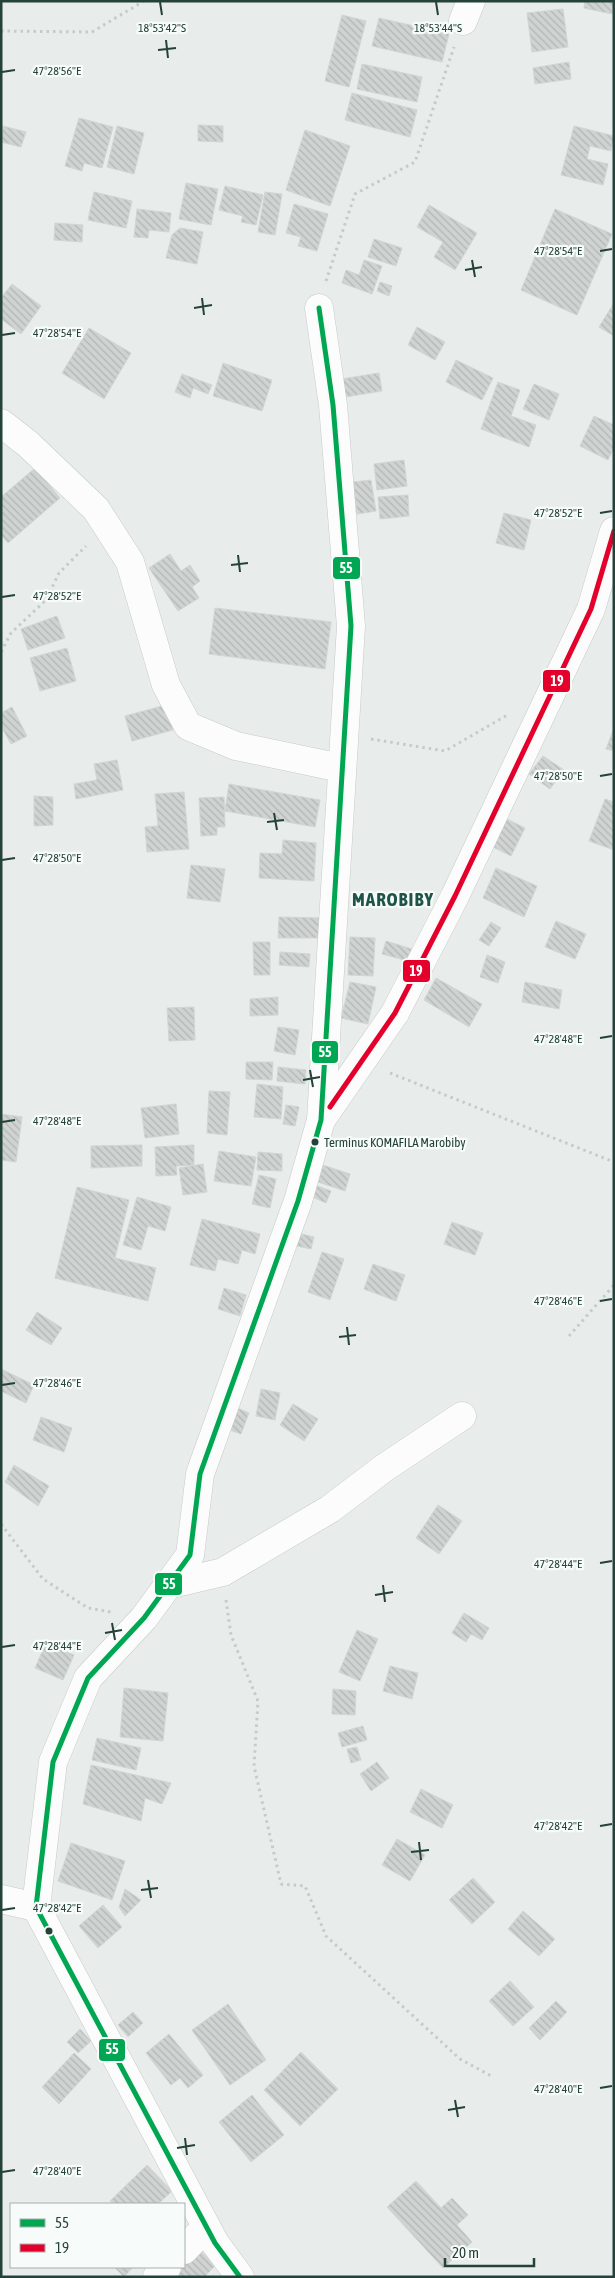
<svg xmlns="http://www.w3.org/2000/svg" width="615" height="2278" font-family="'Asap Condensed',sans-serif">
<defs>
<pattern id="building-back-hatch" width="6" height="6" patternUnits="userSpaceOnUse" patternTransform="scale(1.25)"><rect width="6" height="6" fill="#cfd4d2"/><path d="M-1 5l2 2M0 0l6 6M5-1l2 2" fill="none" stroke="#b2b7b5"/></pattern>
</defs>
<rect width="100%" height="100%" fill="#e8edeb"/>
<g fill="url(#building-back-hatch)" stroke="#d1d6d4">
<path d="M585 1H614L612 14 584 8Z"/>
<path d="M563 9 568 47 532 52 527 13Z"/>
<path d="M342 15 366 21 349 87 325 81Z"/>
<path d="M379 18 449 34 442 62 372 46Z"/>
<path d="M569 62 571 79 535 84 533 68Z"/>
<path d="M362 64 422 77 417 102 357 89Z"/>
<path d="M352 93 417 110 410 137 345 120Z"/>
<path d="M79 118 113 127 102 168 84 163 82 171 65 166Z"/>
<path d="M198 125 223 126V142L198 141Z"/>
<path d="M3 126 26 132 21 147 1 142Z"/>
<path d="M117 126 144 133 134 174 107 167Z"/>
<path d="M574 126 614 136 611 151 590 146 587 159 608 164 603 185 561 175Z"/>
<path d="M305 130 350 146 330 206 286 190Z"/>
<path d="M186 183 218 189 211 225 179 219Z"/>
<path d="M225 186 263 195 256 225 241 222 243 216 219 210Z"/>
<path d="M94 192 132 201 126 228 88 220Z"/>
<path d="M265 192 282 194 275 235 258 232Z"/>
<path d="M294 204 328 214 317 251 298 246 301 237 286 233Z"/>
<path d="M429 205 477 233 455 270 434 257 443 242 417 227Z"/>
<path d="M137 209 171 213 169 232 149 230 148 238 134 237Z"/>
<path d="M555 209 612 234 577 315 521 290Z"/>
<path d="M55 223 83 225 82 242 54 240Z"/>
<path d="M180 228 203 232 197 264 166 258 172 235Z"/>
<path d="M374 239 402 248 396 266 368 257Z"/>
<path d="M364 260 382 266 372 294 342 283 346 270 359 275Z"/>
<path d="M380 282 392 286 389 296 377 291Z"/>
<path d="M12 284 41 306 21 334 1 319V298Z"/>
<path d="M614 303V336L599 327Z"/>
<path d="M417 327 445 342 435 360 408 345Z"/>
<path d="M89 328 131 353 104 399 62 373Z"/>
<path d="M456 360 493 378 482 400 446 382Z"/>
<path d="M223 363 272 380 262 411 213 396Z"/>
<path d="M379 373 382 391 345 397 342 379Z"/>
<path d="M182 374 212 385 208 394 193 388 190 398 175 392Z"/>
<path d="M498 382 520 390 511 416 536 425 529 447 481 429Z"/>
<path d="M534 384 559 394 549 420 523 409Z"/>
<path d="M594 416 614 425V448L608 460 580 446Z"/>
<path d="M404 460 407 486 377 490 374 464Z"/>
<path d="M35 468 60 498 8 543 1 535V497Z"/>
<path d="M371 480 376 511 357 514 353 482Z"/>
<path d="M408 495 409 516 380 519 378 497Z"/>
<path d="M504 513 531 520 524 550 496 543Z"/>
<path d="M170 554 181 571 190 565 200 581 192 587 199 598 178 611 149 568Z"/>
<path d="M215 608 331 622 325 669 209 654Z"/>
<path d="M57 616 65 638 28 650 21 629Z"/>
<path d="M67 648 76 681 40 691 30 658Z"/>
<path d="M166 705 173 730 132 741 125 716Z"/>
<path d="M12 707 27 736 11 744 1 726V713Z"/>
<path d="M614 728V751L606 749Z"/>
<path d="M543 756 564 770 550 789 529 774Z"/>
<path d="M117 760 123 790 76 799 74 784 97 780 94 764Z"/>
<path d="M229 784 320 800 315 827 225 811Z"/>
<path d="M184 792 189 849 147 852 145 827 158 826 155 794Z"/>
<path d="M34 796 53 797V825L34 826Z"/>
<path d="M224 797 225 827H217V835L201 836 199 798Z"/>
<path d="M605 799 614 802V850L589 841Z"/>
<path d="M507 819 525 828 511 856 493 847Z"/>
<path d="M283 840 316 843 314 881 259 878 260 853 282 854Z"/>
<path d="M191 865 225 869 220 902 187 898Z"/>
<path d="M496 868 537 886 524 917 483 898Z"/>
<path d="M279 917 323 918V938H278Z"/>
<path d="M556 921 586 934 575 959 545 947Z"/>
<path d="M491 922 501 928 489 946 479 940Z"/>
<path d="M350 937 375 938 373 976 348 975Z"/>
<path d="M386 941 412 949 408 961 382 954Z"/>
<path d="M253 942H270V975H254Z"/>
<path d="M280 952 310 954 309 967 279 965Z"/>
<path d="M487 955 505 962 498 983 480 977Z"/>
<path d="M436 978 482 1004 469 1027 424 1000Z"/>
<path d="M350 982 376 987 368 1024 341 1018Z"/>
<path d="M525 982 562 990 559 1009 522 1002Z"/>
<path d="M278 997V1015L250 1016V999Z"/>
<path d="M194 1007 195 1040 169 1041 167 1008Z"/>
<path d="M278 1027 299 1030 295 1055 274 1051Z"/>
<path d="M246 1062H273L272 1080 246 1079Z"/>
<path d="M278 1067 306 1070 305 1084 277 1081Z"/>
<path d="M257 1084 283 1087 281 1119 254 1117Z"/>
<path d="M209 1091 230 1092 227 1135 207 1133Z"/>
<path d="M176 1104 179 1134 145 1138 141 1108Z"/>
<path d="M286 1105 299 1107 295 1126 283 1124Z"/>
<path d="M1 1114 22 1117 16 1162 1 1160Z"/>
<path d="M142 1145V1166L91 1168V1146Z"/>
<path d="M194 1145V1165L176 1166 177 1175 156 1176 155 1147Z"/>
<path d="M219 1151 256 1157 251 1186 214 1181Z"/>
<path d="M258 1152 282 1154V1171L257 1170Z"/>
<path d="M203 1164 207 1192 183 1195 179 1168Z"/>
<path d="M323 1165 350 1174 345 1191 318 1182Z"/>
<path d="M259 1175 276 1179 270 1208 252 1204Z"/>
<path d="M312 1184 331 1191 326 1203 308 1195Z"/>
<path d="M77 1187 129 1200 115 1258 156 1268 148 1301 55 1278Z"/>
<path d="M137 1197 171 1207 165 1231 148 1226 141 1250 123 1245Z"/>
<path d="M202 1219 260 1234 255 1254 242 1250 238 1264 218 1259 215 1271 190 1265Z"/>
<path d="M452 1222 483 1233 475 1255 444 1244Z"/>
<path d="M294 1232 314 1237 311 1249 292 1245Z"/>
<path d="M322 1252 344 1259 330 1300 308 1292Z"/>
<path d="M373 1264 405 1275 396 1301 364 1289Z"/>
<path d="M224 1288 246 1295 240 1316 218 1309Z"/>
<path d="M37 1312 62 1328 51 1345 26 1330Z"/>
<path d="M1 1369 34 1385 26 1403 1 1391Z"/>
<path d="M261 1389 280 1393 275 1420 256 1416Z"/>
<path d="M293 1404 318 1419 304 1441 280 1425Z"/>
<path d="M235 1407 249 1413 241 1434 227 1429Z"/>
<path d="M41 1417 72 1428 64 1452 33 1440Z"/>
<path d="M14 1465 49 1486 38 1506 5 1482Z"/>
<path d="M438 1505 462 1521 439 1554 416 1538Z"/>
<path d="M464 1613 489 1628 482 1640 471 1634 466 1642 452 1633Z"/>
<path d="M357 1630 378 1639 360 1681 339 1672Z"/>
<path d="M46 1643 74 1655 63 1680 35 1668Z"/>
<path d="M390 1666 418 1673 412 1699 383 1691Z"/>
<path d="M124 1688 168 1693 163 1741 120 1737Z"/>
<path d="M333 1689 356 1691 355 1715 332 1714Z"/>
<path d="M363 1726 367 1740 342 1747 338 1733Z"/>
<path d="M97 1738 141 1748 136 1770 92 1760Z"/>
<path d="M357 1747 361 1760 351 1763 347 1749Z"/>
<path d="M377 1762 389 1778 371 1791 360 1774Z"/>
<path d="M91 1765 171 1783 162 1804 145 1798 141 1821 83 1804Z"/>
<path d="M421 1789 453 1805 442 1828 410 1812Z"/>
<path d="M397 1839 425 1855 410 1881 382 1865Z"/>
<path d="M71 1843 125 1861 112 1900 58 1881Z"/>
<path d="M473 1878 495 1902 472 1924 449 1900Z"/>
<path d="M125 1889 141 1900 125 1916 119 1907Z"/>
<path d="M103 1905 122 1927 98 1948 79 1926Z"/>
<path d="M523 1911 555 1939 539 1956 508 1929Z"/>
<path d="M510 1981 534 2007 513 2026 489 2001Z"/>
<path d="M556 2001 567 2012 540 2040 529 2028Z"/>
<path d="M228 2004 266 2060 230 2085 192 2030Z"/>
<path d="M133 2012 143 2023 128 2037 118 2025Z"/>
<path d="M80 2029 91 2041 78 2053 67 2042Z"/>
<path d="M169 2034 203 2075 188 2088 180 2078 171 2085 146 2053Z"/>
<path d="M301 2052 338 2089 300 2126 264 2090Z"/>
<path d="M74 2053 91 2069 59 2104 42 2087Z"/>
<path d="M252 2095 284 2135 251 2162 219 2122Z"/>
<path d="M147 2165 172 2191 158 2204H113L110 2201Z"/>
<path d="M416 2181 441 2208 452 2198 468 2215 457 2225 472 2242 443 2268 387 2207Z"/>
<path d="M200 2250 215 2266 206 2275 208 2277H173Z"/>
<path d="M116 2267H133L124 2277 115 2268Z"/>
</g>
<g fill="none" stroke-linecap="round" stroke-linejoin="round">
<g stroke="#c5cac8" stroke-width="29">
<g id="street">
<path d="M463 21 471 1"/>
<path d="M1 423 28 444 96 509 130 562 166 685 188 726 236 746 341 768"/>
<path d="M321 1120 395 1013 455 896 591 609 614 531"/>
<path d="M168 1585 223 1572 330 1509 384 1468 462 1416"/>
<path d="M1 1899 36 1907"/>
<path d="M184 2250 206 2227"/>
<path d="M157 2277 167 2267"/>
<path d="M240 2277 215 2243 36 1907 53 1762 88 1678 144 1618 190 1555 200 1474 298 1201 321 1120 351 626 333 405 319 308"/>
</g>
</g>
<g stroke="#c3ccca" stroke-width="3" stroke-dasharray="2.5 4" stroke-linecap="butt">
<path d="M1 31 92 32 144 1"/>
<path d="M326 281 355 194 415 162 454 47"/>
<path d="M1 652 11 633 46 600 59 573 86 546"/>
<path d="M371 739 445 751 509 714"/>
<path d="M390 1073 614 1162"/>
<path d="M569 1336 614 1285"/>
<path d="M1 1524 43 1579 88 1608 111 1612"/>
<path d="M226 1600 231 1635 258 1701 254 1766 281 1884 305 1886 326 1936 460 2059 493 2077"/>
</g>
<use href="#street" stroke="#fcfcfc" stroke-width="28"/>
<g stroke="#f7fbf9" stroke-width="9">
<path id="bus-1" d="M240 2277 215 2243 36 1907 53 1762 88 1678 144 1618 190 1555 200 1474 298 1201 321 1120 351 626 333 405 319 308"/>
</g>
<g stroke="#f7fbf9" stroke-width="9">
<path id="bus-2" d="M330 1107 395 1013 455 896 591 609 614 531"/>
</g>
<use href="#bus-1" stroke="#00a651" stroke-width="5"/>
<use href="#bus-2" stroke="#e4002b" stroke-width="5"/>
</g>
<path fill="none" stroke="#24423a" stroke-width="2" d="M160 2 162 15M436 2 438 15M166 40 168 58M158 50 176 48M2 72 15 70M600 251 612 249M472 260 475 277M465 270 482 267M202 298 204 315M194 308 212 305M2 335 15 333M600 513 612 511M238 555 240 572M231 565 248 563M2 597 15 595M600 776 612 774M274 813 277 830M267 822 284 820M2 860 15 858M600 1038 612 1036M310 1070 313 1087M303 1080 320 1077M2 1122 15 1120M600 1301 612 1299M347 1327 349 1345M339 1337 356 1335M2 1385 15 1383M600 1563 612 1561M383 1585 385 1602M375 1595 393 1592M112 1623 115 1640M105 1633 122 1630M2 1647 15 1645M600 1826 612 1824M419 1842 421 1860M411 1852 429 1850M148 1880 151 1898M141 1890 158 1888M2 1910 15 1908M600 2088 612 2086M455 2100 458 2117M448 2110 465 2107M185 2138 187 2155M177 2148 195 2145M2 2172 15 2170"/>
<g fill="#24423a" stroke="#f7fbf9" stroke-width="2">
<circle cx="315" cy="1142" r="4.5"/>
<circle cx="49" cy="1931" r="4.5"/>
</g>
<g text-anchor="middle" stroke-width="4.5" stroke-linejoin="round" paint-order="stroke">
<g font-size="13" fill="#24423a" stroke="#f7fbf9" text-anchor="start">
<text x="324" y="1147">Terminus KOMAFILA Marobiby</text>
</g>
<g font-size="19" font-weight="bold" letter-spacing="1" fill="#1f5548" stroke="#f7fbf9">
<text x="393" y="906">MAROBIBY</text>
</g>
</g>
<g font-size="12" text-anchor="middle" fill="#24423a" stroke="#f7fbf9" stroke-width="4.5" stroke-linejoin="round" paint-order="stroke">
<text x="162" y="32">18°53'42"S</text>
<text x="438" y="32">18°53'44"S</text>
<text x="57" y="75">47°28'56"E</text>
<text x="558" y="255">47°28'54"E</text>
<text x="57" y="337">47°28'54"E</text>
<text x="558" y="517">47°28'52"E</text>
<text x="57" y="600">47°28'52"E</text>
<text x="558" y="780">47°28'50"E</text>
<text x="57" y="862">47°28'50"E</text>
<text x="558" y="1043">47°28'48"E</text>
<text x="57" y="1125">47°28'48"E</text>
<text x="558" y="1305">47°28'46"E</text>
<text x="57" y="1387">47°28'46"E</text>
<text x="558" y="1568">47°28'44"E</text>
<text x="57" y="1650">47°28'44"E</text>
<text x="558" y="1830">47°28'42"E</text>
<text x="57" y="1912">47°28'42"E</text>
<text x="558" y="2093">47°28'40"E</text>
<text x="57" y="2175">47°28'40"E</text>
</g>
<g stroke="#f7fbf9" stroke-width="2">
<rect x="332" y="556" width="29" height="24" rx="5" fill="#00a651"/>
<rect x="542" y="669" width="29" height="24" rx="5" fill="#e4002b"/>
<rect x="402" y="959" width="29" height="24" rx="5" fill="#e4002b"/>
<rect x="311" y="1040" width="28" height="24" rx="5" fill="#00a651"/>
<rect x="154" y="1572" width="29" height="24" rx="5" fill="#00a651"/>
<rect x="98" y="2038" width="28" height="24" rx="5" fill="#00a651"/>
</g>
<g font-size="14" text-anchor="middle" font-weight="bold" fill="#fff">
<text x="346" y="573">55</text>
<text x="557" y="686">19</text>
<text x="416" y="976">19</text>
<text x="325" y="1057">55</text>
<text x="169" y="1589">55</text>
<text x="112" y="2054">55</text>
</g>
<rect width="615" height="2278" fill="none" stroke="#24423a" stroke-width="5"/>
<rect x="10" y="2203" width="175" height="65" fill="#f7fbf9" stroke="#a3b1ad"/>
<rect x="20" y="2219" width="25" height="8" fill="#00a651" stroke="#a3b1ad"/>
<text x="55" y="2228" font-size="15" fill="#24423a">55</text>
<rect x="20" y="2244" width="25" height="8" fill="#e4002b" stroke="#a3b1ad"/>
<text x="55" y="2253" font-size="15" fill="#24423a">19</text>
<path d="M445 2258v8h89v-8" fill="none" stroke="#24423a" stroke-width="2.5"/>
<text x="452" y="2258" font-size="15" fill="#24423a" stroke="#f7fbf9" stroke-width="4" paint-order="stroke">20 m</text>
</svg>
